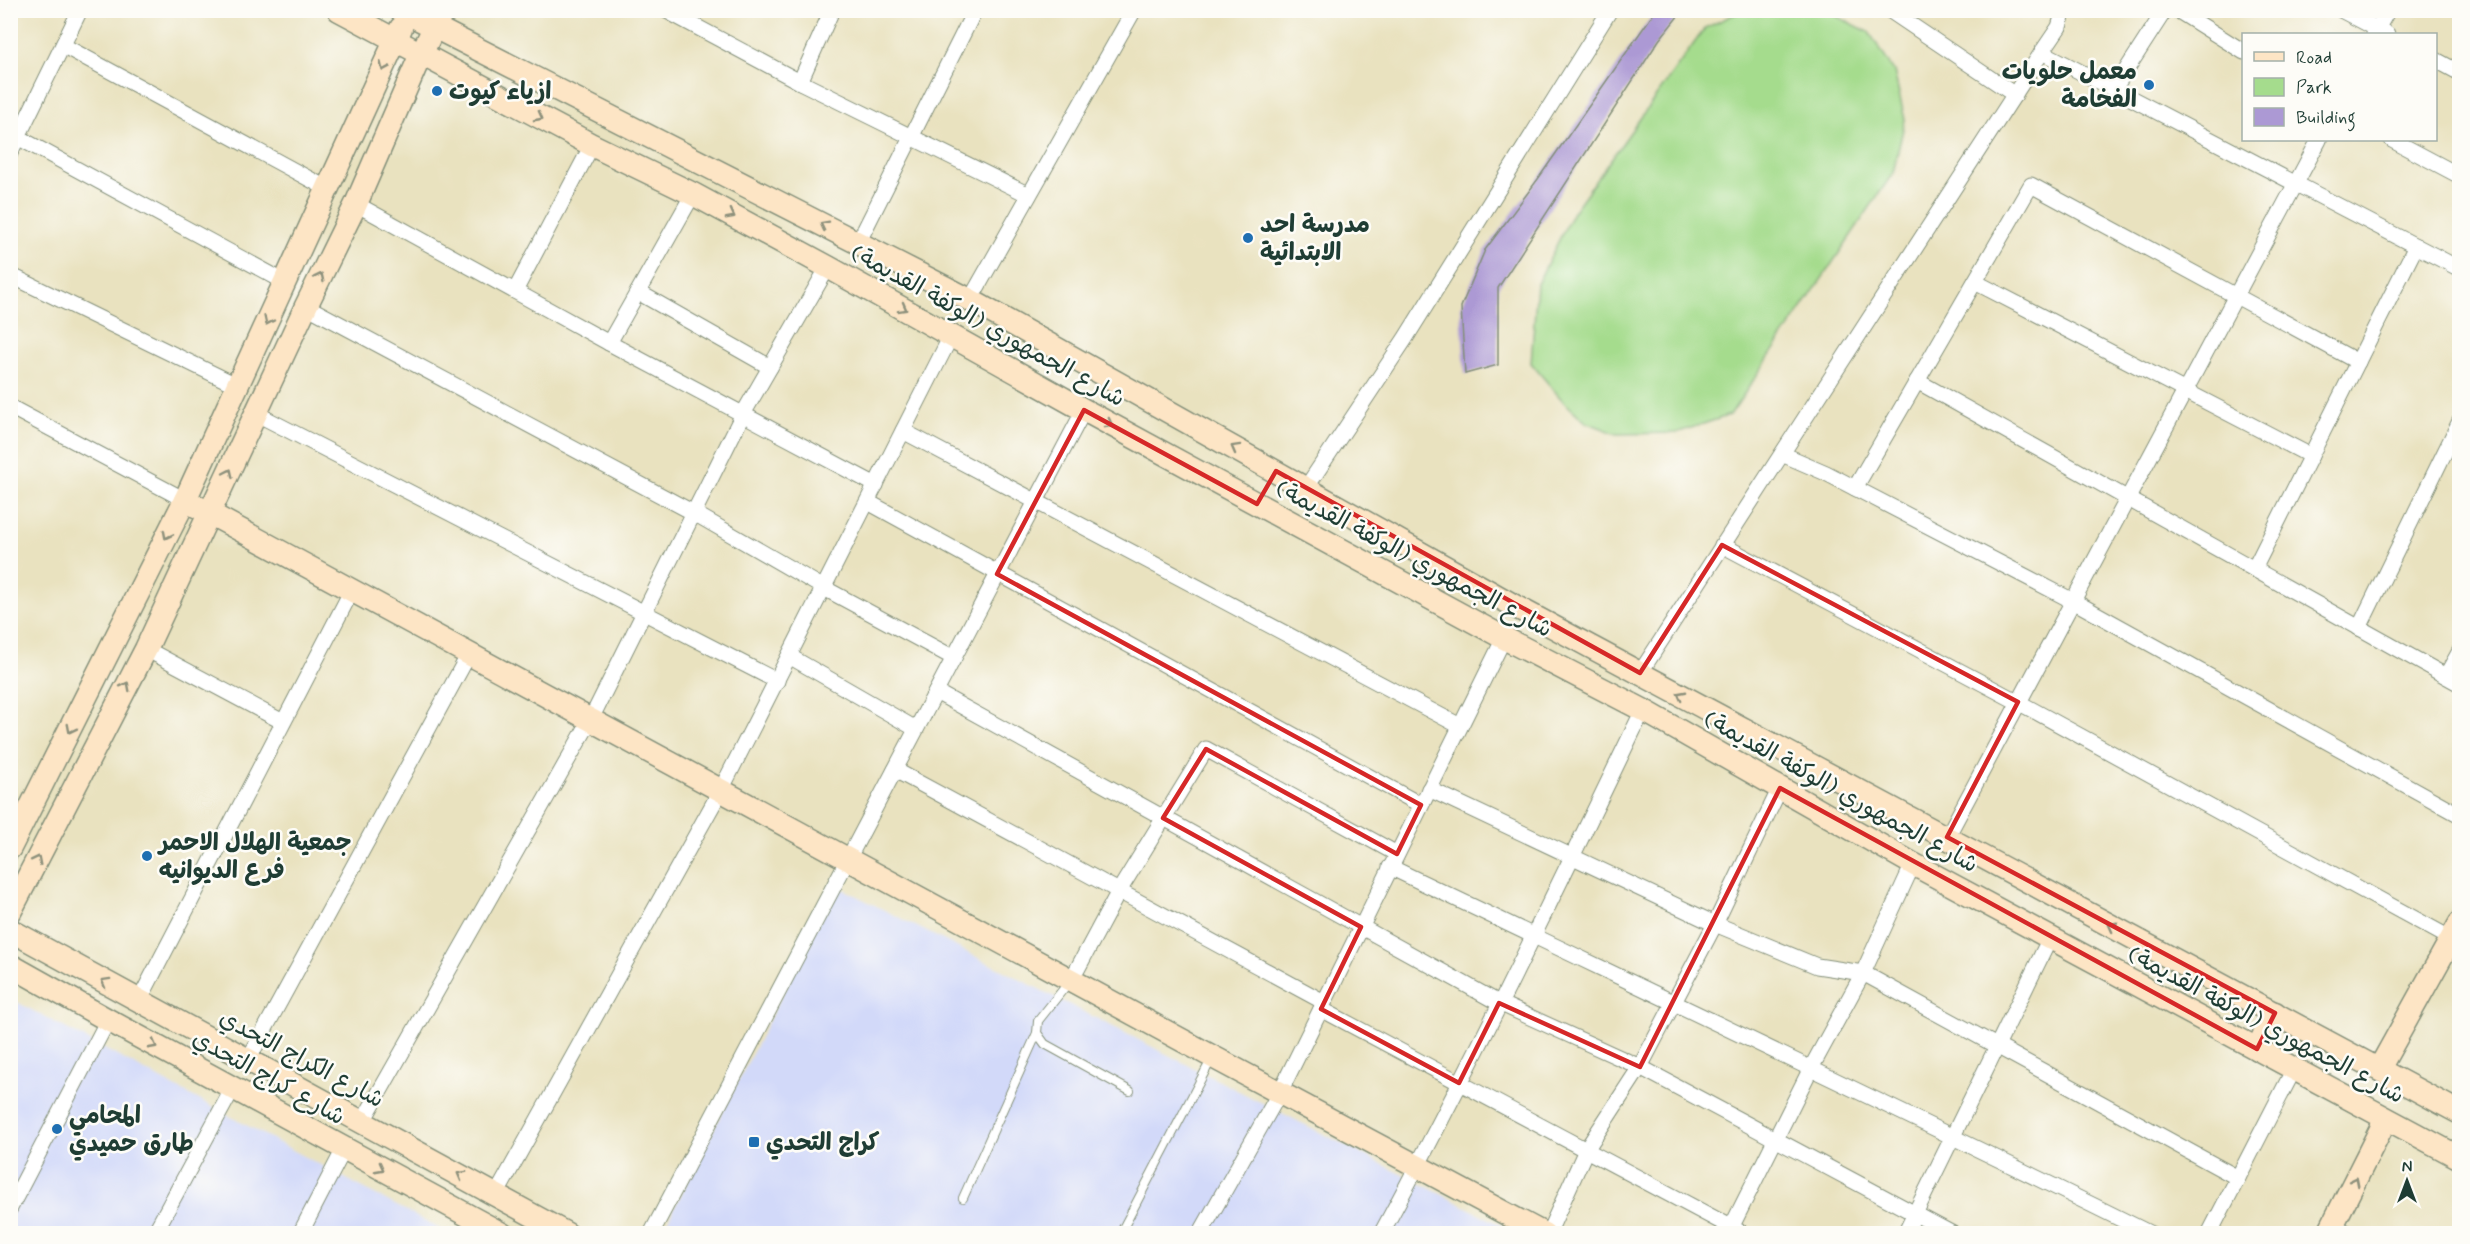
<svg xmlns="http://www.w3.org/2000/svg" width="2470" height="1244" font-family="Mynerve,'Playpen Sans Arabic',sans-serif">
<rect width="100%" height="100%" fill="#fdfcf7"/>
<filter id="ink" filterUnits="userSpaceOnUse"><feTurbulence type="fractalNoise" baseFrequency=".0167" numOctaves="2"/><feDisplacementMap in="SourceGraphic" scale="12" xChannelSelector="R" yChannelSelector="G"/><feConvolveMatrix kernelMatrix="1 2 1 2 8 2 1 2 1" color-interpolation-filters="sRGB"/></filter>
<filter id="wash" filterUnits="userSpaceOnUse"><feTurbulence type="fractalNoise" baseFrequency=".008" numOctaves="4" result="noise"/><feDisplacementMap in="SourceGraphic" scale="24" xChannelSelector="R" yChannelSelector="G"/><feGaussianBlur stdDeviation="1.35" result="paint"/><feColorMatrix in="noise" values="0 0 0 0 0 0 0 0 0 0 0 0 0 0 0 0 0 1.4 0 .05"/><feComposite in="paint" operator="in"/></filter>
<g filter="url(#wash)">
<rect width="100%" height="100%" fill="#e9e2bf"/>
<g fill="#d2d9f9">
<path d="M837 886 1517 1233 661 1234Z"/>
<path d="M11 999 447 1233H11Z"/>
</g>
<path fill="#a5dc8d" stroke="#628c60" stroke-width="1.5" d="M1826 11 1869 32 1894 71 1905 120 1893 173 1730 415 1676 433 1617 434 1586 422 1563 401 1531 363 1537 284 1573 212 1705 28 1741 11Z"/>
<g id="blocks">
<path fill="#ac99d4" d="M1656 10H1683L1659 40 1498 288V365L1465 374 1461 307 1485 250 1538 179Z"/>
</g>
</g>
<g filter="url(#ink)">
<use href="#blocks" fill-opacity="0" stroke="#84907a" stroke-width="1.5"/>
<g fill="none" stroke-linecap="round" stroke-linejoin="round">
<g stroke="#84907a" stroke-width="10">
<g id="lane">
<path d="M1069 982 1038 1021 1037 1033 1045 1044 1130 1091"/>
<path d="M963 1198 1037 1033"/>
<path d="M1120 1234 1212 1058"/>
</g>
</g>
<g stroke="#84907a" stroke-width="17">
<g id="street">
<path d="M665 10 800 82 1029 195"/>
<path d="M1889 10 2015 95"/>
<path d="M2177 10 2244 52"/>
<path d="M2341 10 2387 34"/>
<path d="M2374 34 2388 10"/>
<path d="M64 46 328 189"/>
<path d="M2042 52 2460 269"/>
<path d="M2436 60 2460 73"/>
<path d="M800 82 832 10"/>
<path d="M2114 89 2165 10"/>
<path d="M10 133 285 282"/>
<path d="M2392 140 2460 176"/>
<path d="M10 153 80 10"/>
<path d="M356 204 609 343 876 485"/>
<path d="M858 243 975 10"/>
<path d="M10 275 238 386"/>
<path d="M1975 282 2311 456"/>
<path d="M515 291 592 145"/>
<path d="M638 292 770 367"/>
<path d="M970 300 1134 10"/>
<path d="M306 306 694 513 824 588 954 658"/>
<path d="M609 343 693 194"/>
<path d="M1917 381 2460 684"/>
<path d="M10 407 185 500"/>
<path d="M257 414 777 681"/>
<path d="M903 431 1460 726"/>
<path d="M1782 454 1826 473 2073 601 2460 815"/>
<path d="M1306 488 1405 339 1610 10"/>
<path d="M1855 488 2031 185 2358 362"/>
<path d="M868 502 1421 805"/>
<path d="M1722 545 2018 702 2459 943"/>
<path d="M2254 569 2416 246"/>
<path d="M2359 628 2460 421"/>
<path d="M146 649 283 722"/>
<path d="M789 656 916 729"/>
<path d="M1640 673 2042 52 2059 27 2064 10"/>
<path d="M2446 676 2460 651"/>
<path d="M936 692 1499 1003 1640 1067 1953 1234"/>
<path d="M895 770 1324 1002"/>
<path d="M1429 789 1715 924 1817 966 1863 973 2238 1178"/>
<path d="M1947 837 2319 140"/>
<path d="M1390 867C1644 989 1899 1109 2151 1234"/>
<path d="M1072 979 1119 891 1206 749 1397 854"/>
<path d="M139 1001 352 590"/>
<path d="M1321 1009 1744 1234"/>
<path d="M248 1060 469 654"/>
<path d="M363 1121 591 719 743 414 828 267"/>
<path d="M496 1195 721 790 952 334"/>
<path d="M10 1208 108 1020"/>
<path d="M2333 1225 2349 1234"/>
<path d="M154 1234 233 1088"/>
<path d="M300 1234 344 1149"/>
<path d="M651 1234 1084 410"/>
<path d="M1200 1234 1280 1092 1504 638"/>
<path d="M1381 1234C1474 1062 1558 886 1643 710"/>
<path d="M1548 1234 1586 1150 1640 1067 1715 924 1780 788"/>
<path d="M1728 1234 1810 1070 1863 973 1913 864"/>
<path d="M1905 1234 2050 938"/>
<path d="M2209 1234 2294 1069"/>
</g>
</g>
<g stroke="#84907a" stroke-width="25">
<g id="secondary">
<path d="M339 10 592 145 693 194 828 267 1084 410 1504 638 1643 710 1913 864 2460 1158"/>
<path d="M401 10 970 300 1520 609 2460 1113"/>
<path d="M185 500 1213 1057 1544 1234"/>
<path d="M10 848 185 500 401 28"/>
<path d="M10 912 146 649 306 306 356 204 421 54 443 10"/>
<path d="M10 930 567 1234"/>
<path d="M10 965 108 1020 502 1234"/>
<path d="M2257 1049 2275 1013"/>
<path d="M2379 1069 2460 923"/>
<path d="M2328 1234 2386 1119"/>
</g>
</g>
<use href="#lane" stroke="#fff" stroke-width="8"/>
<use href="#street" stroke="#fff" stroke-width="15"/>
<use href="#secondary" stroke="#fde5c5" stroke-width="22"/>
</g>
<defs><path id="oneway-chevron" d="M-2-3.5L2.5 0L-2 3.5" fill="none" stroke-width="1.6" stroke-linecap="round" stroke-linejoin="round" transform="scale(1.5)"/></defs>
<g stroke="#8e917c">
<use href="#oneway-chevron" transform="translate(384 67) rotate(114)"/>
<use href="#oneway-chevron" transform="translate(539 117) rotate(28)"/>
<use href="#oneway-chevron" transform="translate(731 215) rotate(28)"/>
<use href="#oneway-chevron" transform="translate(824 225) rotate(-153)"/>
<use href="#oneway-chevron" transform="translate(320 277) rotate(-64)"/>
<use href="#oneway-chevron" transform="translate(903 308) rotate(29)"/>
<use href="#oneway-chevron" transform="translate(268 321) rotate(115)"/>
<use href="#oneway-chevron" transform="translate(1109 424) rotate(28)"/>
<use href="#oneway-chevron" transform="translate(1235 448) rotate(-151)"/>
<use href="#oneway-chevron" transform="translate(229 473) rotate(-65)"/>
<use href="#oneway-chevron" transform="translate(167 535) rotate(117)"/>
<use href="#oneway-chevron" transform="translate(126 686) rotate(-63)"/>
<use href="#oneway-chevron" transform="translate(1681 695) rotate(-152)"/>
<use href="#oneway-chevron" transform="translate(71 729) rotate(117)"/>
<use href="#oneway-chevron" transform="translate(37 860) rotate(-63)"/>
<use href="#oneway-chevron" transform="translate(2112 926) rotate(-152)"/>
<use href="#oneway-chevron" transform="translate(105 982) rotate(-151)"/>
<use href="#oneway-chevron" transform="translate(153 1045) rotate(28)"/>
<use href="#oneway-chevron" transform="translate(380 1168) rotate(28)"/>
<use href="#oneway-chevron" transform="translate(461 1175) rotate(-151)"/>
<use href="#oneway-chevron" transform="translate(2355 1181) rotate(-63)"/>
</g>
</g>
<path fill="none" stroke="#d62828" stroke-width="4.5" stroke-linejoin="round" d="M1084 410 1257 504 1276 471 1640 673 1722 545 2018 702 1947 837 2275 1013 2257 1049 1780 788 1640 1067 1499 1003 1459 1083 1321 1009 1361 927 1163 818 1206 749 1397 854 1421 805 997 574Z"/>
<g fill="#1f6fb2" stroke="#fdfcf7" stroke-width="2">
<circle cx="2149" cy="85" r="6"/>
<circle cx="437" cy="91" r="6"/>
<circle cx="1248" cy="238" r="6"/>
<circle cx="147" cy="856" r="6"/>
<circle cx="57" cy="1129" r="6"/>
<rect x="748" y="1136" width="12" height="12" rx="3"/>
</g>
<g text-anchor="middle" stroke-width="5" stroke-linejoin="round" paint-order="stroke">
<g font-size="24" font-weight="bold" fill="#1f3d34" stroke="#fdfcf7" text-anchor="start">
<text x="2137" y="79" text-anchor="end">معمل حلويات<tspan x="2137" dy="28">الفخامة</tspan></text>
<text x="449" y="99">ازياء كيوت</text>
<text x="1260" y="232">مدرسة احد<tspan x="1260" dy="28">الابتدائية</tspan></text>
<text x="159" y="850">جمعية الهلال الاحمر<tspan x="159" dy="28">فرع الديوانيه</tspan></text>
<text x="69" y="1123">المحامي<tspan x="69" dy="28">طارق حميدي</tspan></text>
<text x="766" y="1150">كراج التحدي</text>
</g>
<g font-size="24" fill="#1f3d34" stroke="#fdfcf7">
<text transform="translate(988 325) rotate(29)" y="8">شارع الجمهوري (الوكفة القديمة)</text>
<text transform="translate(1414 558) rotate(28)" y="8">شارع الجمهوري (الوكفة القديمة)</text>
<text transform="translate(1841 791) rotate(29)" y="8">شارع الجمهوري (الوكفة القديمة)</text>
<text transform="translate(2266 1024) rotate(28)" y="8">شارع الجمهوري (الوكفة القديمة)</text>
<text transform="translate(302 1058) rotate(28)" y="8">شارع الكراج التحدي</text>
<text transform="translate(269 1077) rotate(29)" y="8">شارع كراج التحدي</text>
</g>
</g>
<rect width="2470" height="1244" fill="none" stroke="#fdfcf7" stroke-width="36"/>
<rect x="2242" y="33" width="195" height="108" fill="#fdfcf7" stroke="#a4b0a9" stroke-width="1.5"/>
<rect x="2254" y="52" width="30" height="9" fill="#fde5c5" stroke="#a4b0a9" stroke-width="1.5"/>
<text x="2296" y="63" font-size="18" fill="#1f3d34">Road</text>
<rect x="2254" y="78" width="30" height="18" fill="#a5dc8d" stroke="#a4b0a9" stroke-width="1.5"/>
<text x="2296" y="93" font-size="18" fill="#1f3d34">Park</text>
<rect x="2254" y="108" width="30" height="18" fill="#ac99d4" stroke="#a4b0a9" stroke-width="1.5"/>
<text x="2296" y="123" font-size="18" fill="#1f3d34">Building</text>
<g transform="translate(2407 1181)" stroke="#fdfcf7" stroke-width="4.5" paint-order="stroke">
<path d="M0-4.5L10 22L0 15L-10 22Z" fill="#1f3d34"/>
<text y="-9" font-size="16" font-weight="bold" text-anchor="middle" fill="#1f3d34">N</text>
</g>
</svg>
